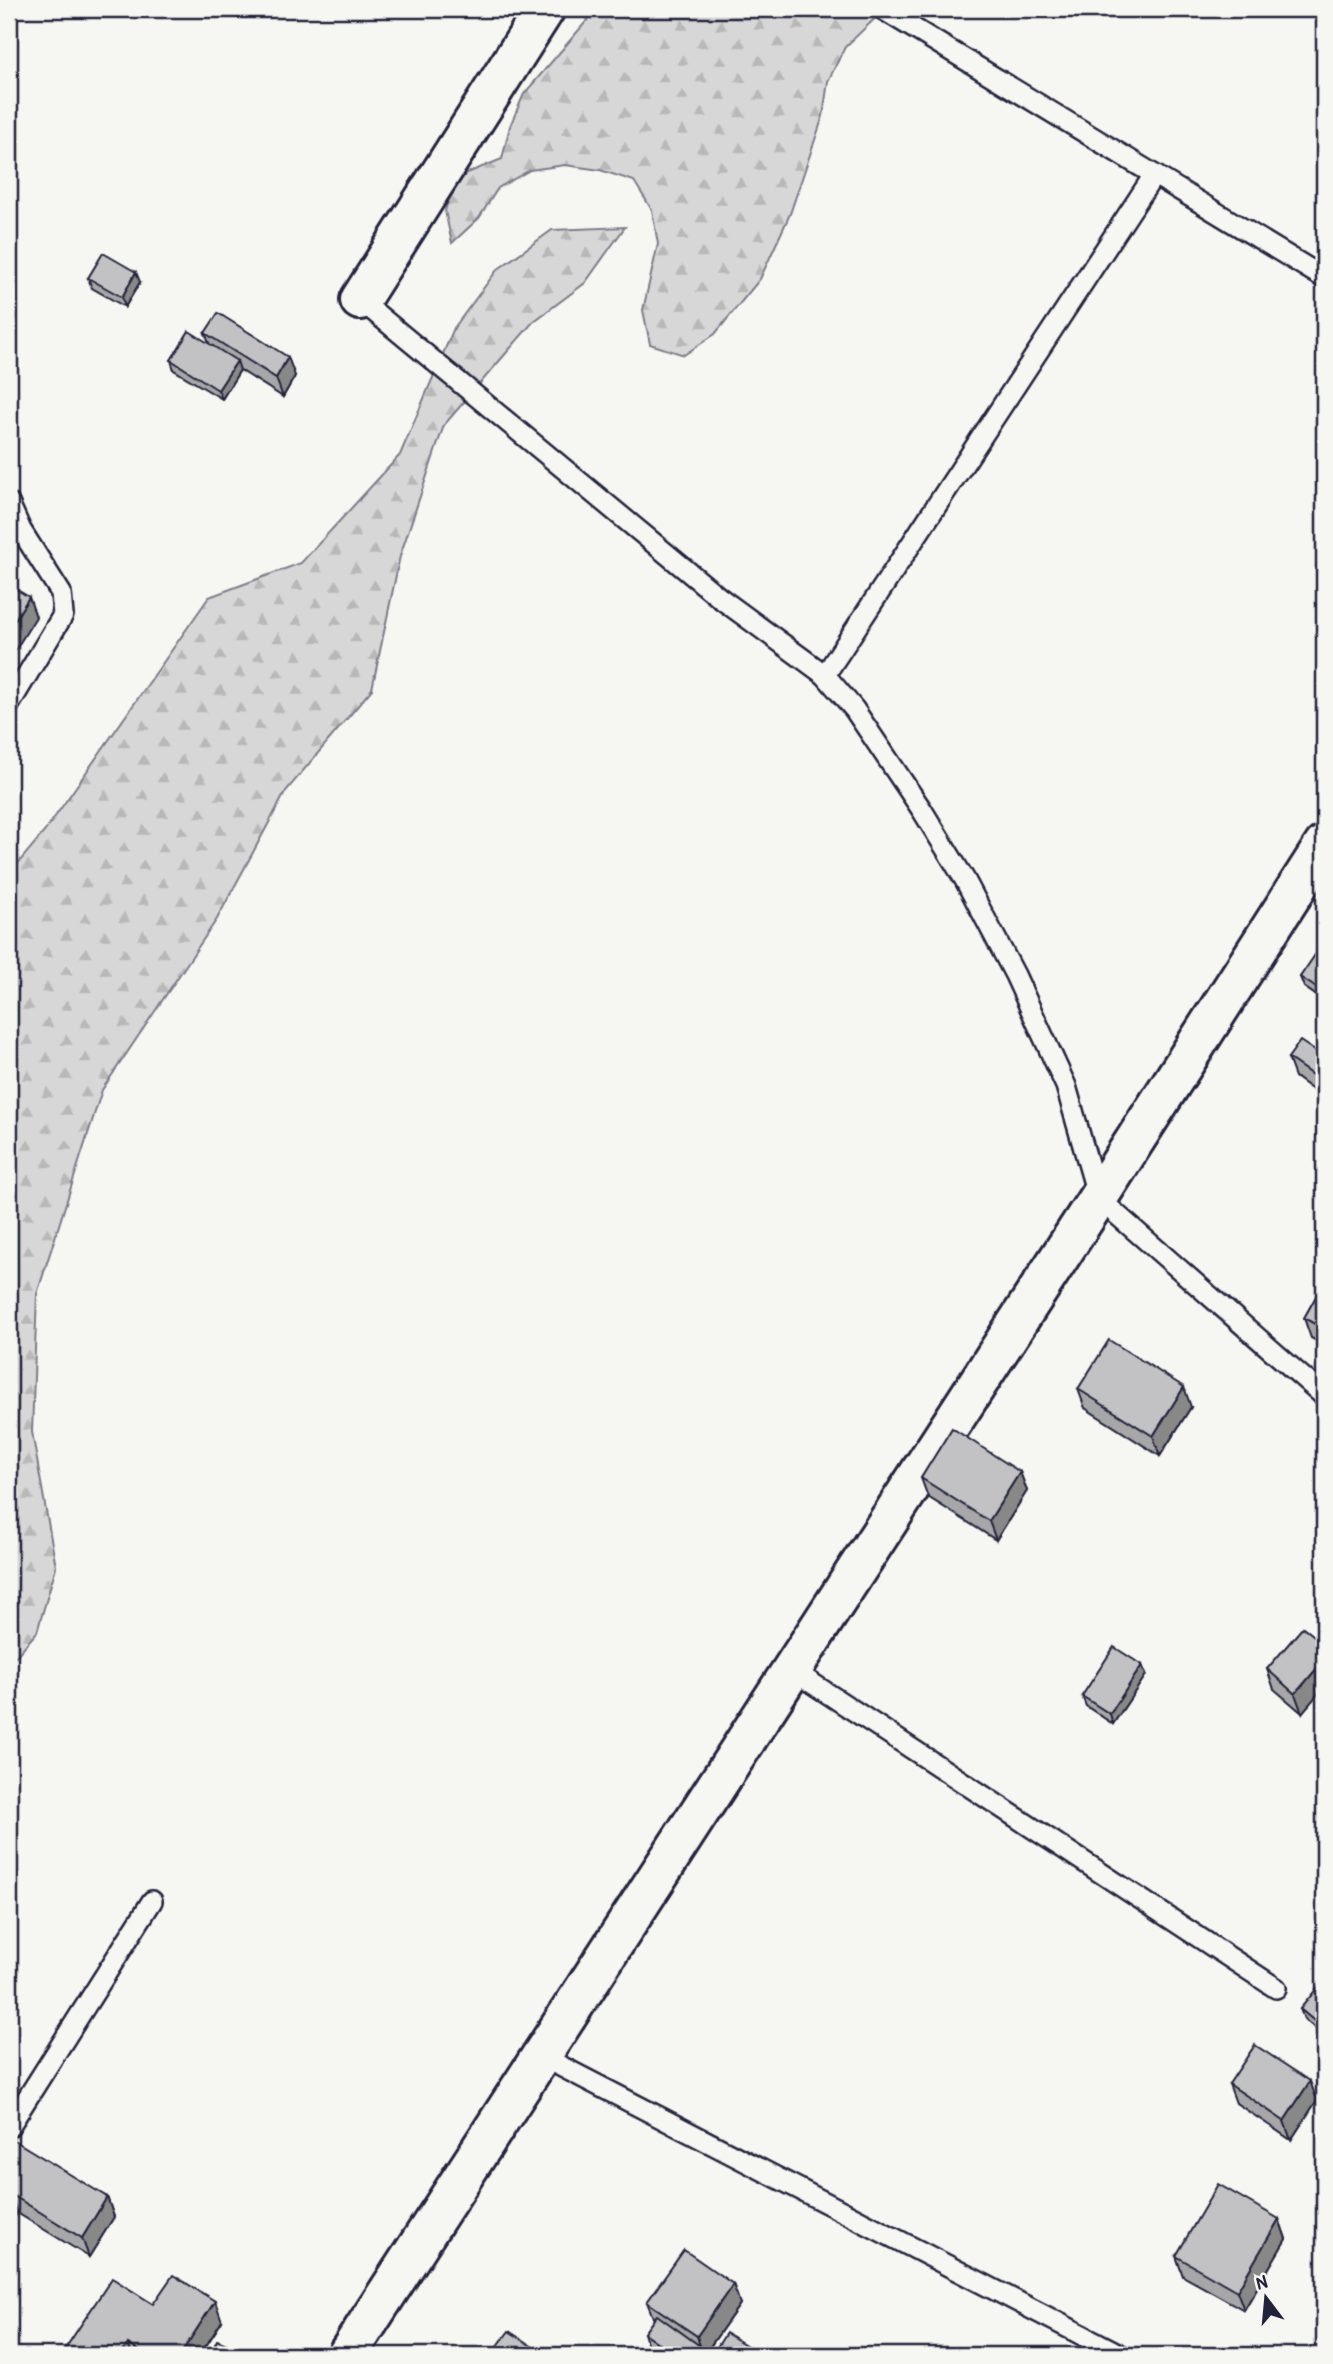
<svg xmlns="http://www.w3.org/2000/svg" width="1333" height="2364" font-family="'Patrick Hand',sans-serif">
<defs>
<pattern id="forest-firs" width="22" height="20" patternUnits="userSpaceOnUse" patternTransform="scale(1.75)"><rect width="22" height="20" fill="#d7d7d7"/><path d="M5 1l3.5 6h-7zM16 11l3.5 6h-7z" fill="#b8b8b9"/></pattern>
</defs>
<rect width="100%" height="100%" fill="#f6f6f2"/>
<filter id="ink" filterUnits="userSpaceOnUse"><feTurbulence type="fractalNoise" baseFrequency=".0143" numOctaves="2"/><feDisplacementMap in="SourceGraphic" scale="14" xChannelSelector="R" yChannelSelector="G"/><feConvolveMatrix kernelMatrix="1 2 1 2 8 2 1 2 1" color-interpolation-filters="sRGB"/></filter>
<g filter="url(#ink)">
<g fill="url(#forest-firs)" stroke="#7c7c89" stroke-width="2">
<path d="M594 9H885L845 47 828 81 823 116 790 214 760 279 715 334 684 355 650 344 643 310 658 244 652 210 634 181 600 170 565 165 530 170 498 188 479 218 452 243 445 211 455 178 502 159 510 126 524 94 591 16Z"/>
<path d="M625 227 585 283 533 322 444 425 400 556 372 689 286 791 217 919 102 1090 37 1294 32 1432 56 1567 37 1632 9 1664V874L45 831 209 597 301 563 400 455 454 328 497 270 552 230Z"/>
</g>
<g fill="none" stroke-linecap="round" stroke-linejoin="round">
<g stroke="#22223b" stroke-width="24">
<g id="service">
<path d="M882 9 1324 278"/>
<path d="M360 300 720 598 825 675 854 709 922 810 965 880 1015 975 1066 1086 1098 1198 1324 1396"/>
<path d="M9 503 21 530 61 593 63 615 9 705"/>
<path d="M825 675 1154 175"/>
<path d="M792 1670 1276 1988"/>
<path d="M541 2056 1121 2355"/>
<path d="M9 2127 152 1901"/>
</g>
</g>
<g stroke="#22223b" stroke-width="44">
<g id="minor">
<path d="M360 300 545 9"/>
<path d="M347 2355 1098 1198 1324 845"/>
</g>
</g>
<use href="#service" stroke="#f6f6f2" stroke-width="19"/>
<use href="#minor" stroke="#f6f6f2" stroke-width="38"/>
</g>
<g fill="#a7a7a9" stroke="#22223b" stroke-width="2">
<path d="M88 278 140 282 125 307 92 288Z"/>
<path d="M205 333 295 376 283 397 240 370 222 399 174 370 171 360 209 343Z"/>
<path d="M1324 952V1001L1304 987 1300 977Z"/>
<path d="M1324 1057V1098L1295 1077 1288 1058Z"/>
<path d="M1324 1282V1345L1311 1338 1304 1318Z"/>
<path d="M1078 1389 1191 1407 1160 1456 1085 1408Z"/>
<path d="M1020 1472 1027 1491 996 1540 928 1497 921 1478Z"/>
<path d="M1324 1644 1302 1713 1274 1689 1267 1669Z"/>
<path d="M1142 1665 1146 1675 1113 1724 1086 1706 1082 1696Z"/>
<path d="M1324 1984V2036L1304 2019 1300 2009Z"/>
<path d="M1229 2084 1317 2100 1291 2140 1236 2103Z"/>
<path d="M9 2144 107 2197 114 2217 89 2257 17 2213 9 2227Z"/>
<path d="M1279 2219 1286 2239 1244 2310 1183 2276 1176 2256Z"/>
<path d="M733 2284 740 2304 704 2355H664L647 2343 644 2333 654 2320 647 2302Z"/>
<path d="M153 2304 222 2321 200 2355H61Z"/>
</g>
<g fill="#888889" stroke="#22223b" stroke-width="2">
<path d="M136 272 140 282 125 307 122 297Z"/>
<path d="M288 357 295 376 283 397 276 378Z"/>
<path d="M237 361 240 370 222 399 218 390Z"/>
<path d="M29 597 36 617 9 660V629Z"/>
<path d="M1184 1387 1191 1407 1160 1456 1153 1436Z"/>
<path d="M1020 1472 1027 1491 996 1540 989 1521Z"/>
<path d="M1324 1660V1687L1302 1713 1295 1694Z"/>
<path d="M1142 1665 1146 1675 1113 1724 1110 1714Z"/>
<path d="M1310 2081 1317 2100 1291 2140 1284 2121Z"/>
<path d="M107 2197 114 2217 89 2257 82 2238Z"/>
<path d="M14 2203 17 2213 9 2227V2211Z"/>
<path d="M1279 2219 1286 2239 1244 2310 1237 2291Z"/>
<path d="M733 2284 740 2304 704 2355H693L700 2346 697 2336Z"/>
<path d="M215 2301 222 2321 200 2355H180Z"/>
<path d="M128 2344 132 2355H121Z"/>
<path d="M749 2347 752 2355H744Z"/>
</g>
<g fill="#c2c2c4" stroke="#22223b" stroke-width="2">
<path d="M103 253 136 272 122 297 88 278Z"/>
<path d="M218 313 288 357 276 378 205 333Z"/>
<path d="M189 331 237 361 218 390 171 360Z"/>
<path d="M9 585 29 597 9 629Z"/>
<path d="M1319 949 1324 952V993L1300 977Z"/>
<path d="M1300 1041 1324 1057V1083L1288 1058Z"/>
<path d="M1324 1282V1329L1304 1318Z"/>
<path d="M1109 1340 1184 1387 1153 1436 1078 1389Z"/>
<path d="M952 1428 1020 1472 989 1521 921 1478Z"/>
<path d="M1303 1627 1324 1644V1660L1295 1694 1267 1669Z"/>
<path d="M1114 1647 1142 1665 1110 1714 1082 1696Z"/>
<path d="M1322 1982 1324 1984V2029L1300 2009Z"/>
<path d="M1255 2045 1310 2081 1284 2121 1229 2084Z"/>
<path d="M12 2139 107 2197 82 2238 9 2193V2144Z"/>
<path d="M1218 2184 1279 2219 1237 2291 1176 2256Z"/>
<path d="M9 2200 14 2203 9 2211Z"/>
<path d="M684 2250 733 2284 697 2336 647 2302Z"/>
<path d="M173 2275 215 2301 180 2355H145L128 2344 121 2355H61L112 2278 153 2304Z"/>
<path d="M657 2315 700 2346 693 2355H675L644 2333Z"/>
<path d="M509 2331 545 2355H491Z"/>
<path d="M726 2333 749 2347 744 2355H712Z"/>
<path d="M217 2340 251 2355H210Z"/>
</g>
</g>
<rect width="1333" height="2364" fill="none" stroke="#f6f6f2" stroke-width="35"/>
<rect x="18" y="18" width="1298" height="2329" fill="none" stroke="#22223b" stroke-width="2.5" filter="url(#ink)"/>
<g transform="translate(1266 2298) rotate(344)" stroke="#f6f6f2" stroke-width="5" paint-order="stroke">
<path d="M0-5L12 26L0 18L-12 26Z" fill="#22223b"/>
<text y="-10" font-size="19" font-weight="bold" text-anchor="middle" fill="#22223b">N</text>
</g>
</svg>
